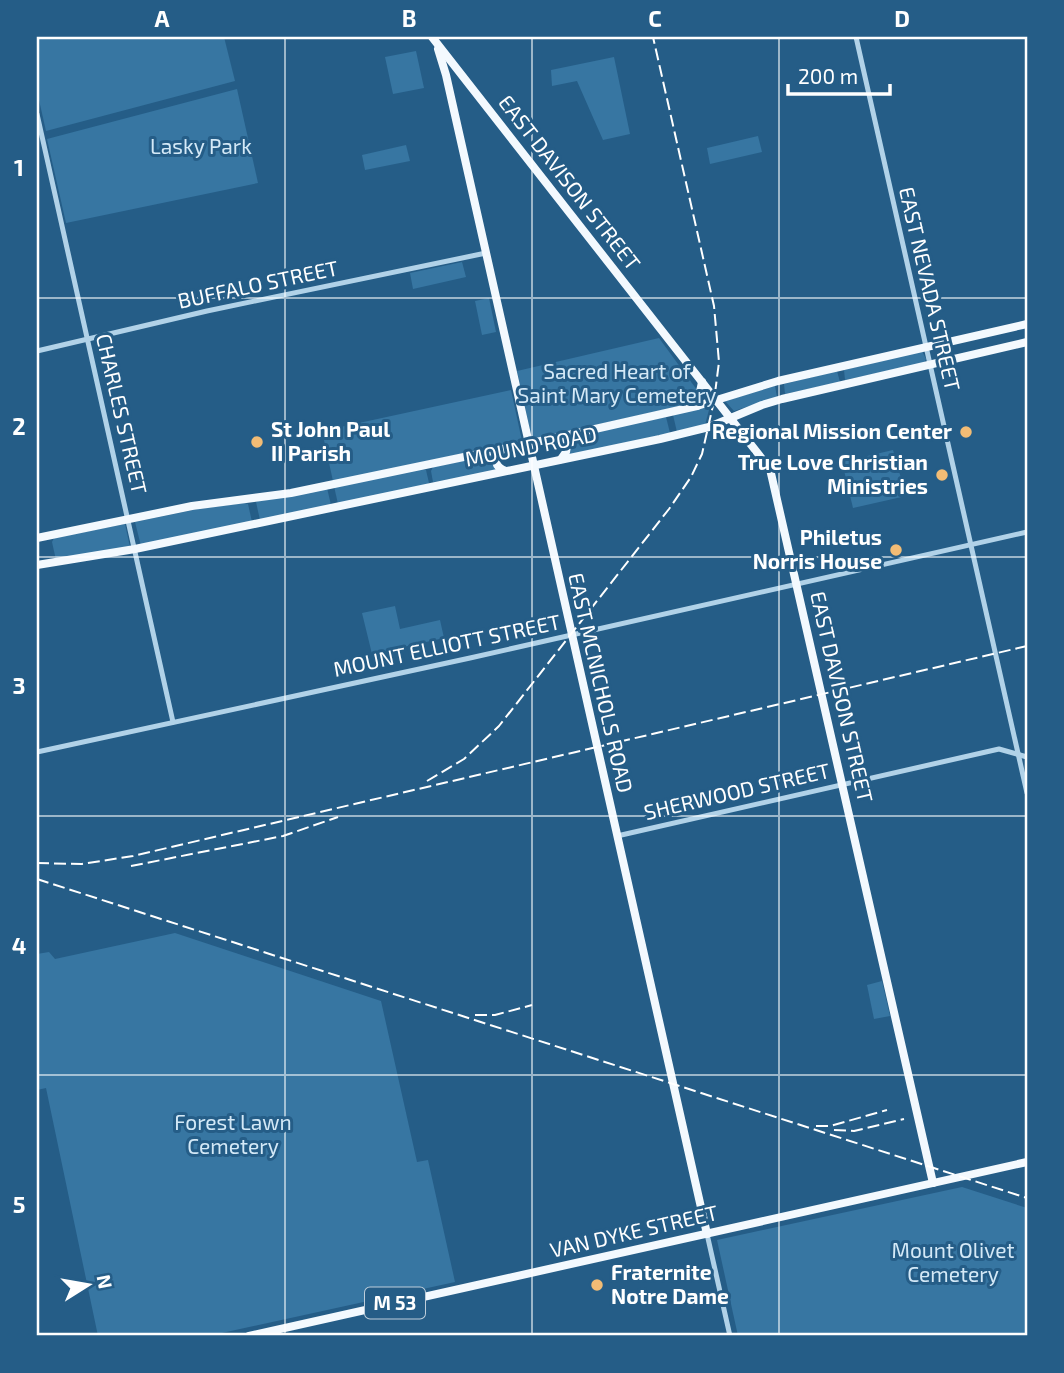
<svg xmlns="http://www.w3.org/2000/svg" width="1064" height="1373" font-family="'Exo 2',sans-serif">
<rect width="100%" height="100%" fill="#255d87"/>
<g fill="#3776a2">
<path d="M37 37H224L235 81 46 131 37 91Z"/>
<path d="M416 51 424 88 393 94 385 57Z"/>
<path d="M614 57 630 134 603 140 577 81 552 86 551 70Z"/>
<path d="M237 89 258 183 66 223 47 139Z"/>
<path d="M758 136 762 152 710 164 707 148Z"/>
<path d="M406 145 410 161 365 170 362 155Z"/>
<path d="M462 262 466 277 413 289 410 273Z"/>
<path d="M489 298 496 332 482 335 475 301Z"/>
<path d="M659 338 697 390 694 403 532 439 517 371Z"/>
<path d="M922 351 926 359 924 363 845 380 844 370Z"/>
<path d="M837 371 840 382 785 394 784 384Z"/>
<path d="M775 386 777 397 734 411 725 401Z"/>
<path d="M511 390 522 441 333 481 322 431Z"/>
<path d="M710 406 705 425 677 432 673 415Z"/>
<path d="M666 417 670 433 569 455 564 440 565 437Z"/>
<path d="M893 450 906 496 853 508 842 462Z"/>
<path d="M493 455 498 471 433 482 431 471 433 467Z"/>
<path d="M422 469 426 470 429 483 426 485 338 504 334 486Z"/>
<path d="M327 488 331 505 260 520 256 502 258 501Z"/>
<path d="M244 503 248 504 252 522 141 546 135 522 198 509Z"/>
<path d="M125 524 130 547 56 560 52 542 54 538Z"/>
<path d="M395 606 400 629 440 620 444 638 372 654 362 613Z"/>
<path d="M175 933 381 1001 417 1162 428 1160 455 1282 208 1336H98L46 1088 37 1090V954L49 952 55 959Z"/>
<path d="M882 981 890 1016 874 1019 867 985Z"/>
<path d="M962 1187 1027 1208V1336H738L717 1240Z"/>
</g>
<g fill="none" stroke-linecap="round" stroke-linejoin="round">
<g stroke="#b1d2e8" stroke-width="5">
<path d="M856 37 1027 793"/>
<path d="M37 114 173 722"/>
<path d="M37 351 207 311 486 253"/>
<path d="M37 752 470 658 1027 532"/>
<path d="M617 836 999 749 1027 757"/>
<path d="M707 1234 730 1336"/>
</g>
<g stroke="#f3f9fe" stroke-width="8">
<path d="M432 37 770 469 933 1183"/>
<path d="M438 49 446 75 707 1234"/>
<path d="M697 406 702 382"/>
<path d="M556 438 567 446 566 452 561 459"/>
<path d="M502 450C493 458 494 467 506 471"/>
<path d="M37 538 192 506 291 493 555 438 697 406 778 381 1027 324"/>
<path d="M37 565 135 549 660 439 709 427 762 405 782 399 1027 342"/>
<path d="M249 1336 1027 1162"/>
</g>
<g stroke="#fff" stroke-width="2" stroke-dasharray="12 5" stroke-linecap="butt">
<path d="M427 781 464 759 499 726 669 509 691 477 702 454 714 401 719 362 714 306 653 37"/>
<path d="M37 863 82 864 133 856 1027 646"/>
<path d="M131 866 283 836 338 817"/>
<path d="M37 879 1027 1198"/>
<path d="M475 1015H495L532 1005"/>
<path d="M816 1126H830L887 1110"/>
<path d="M834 1130 854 1131 904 1119"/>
</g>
</g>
<path fill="none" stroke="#fff" stroke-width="2" stroke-opacity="0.55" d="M285 37V1336M532 37V1336M779 37V1336M37 298H1027M37 557H1027M37 816H1027M37 1075H1027"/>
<g fill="#f2bc75" stroke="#255d87" stroke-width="2.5">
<circle cx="966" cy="432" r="7"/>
<circle cx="257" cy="442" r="7"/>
<circle cx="942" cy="475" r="7"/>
<circle cx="896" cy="550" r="7"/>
<circle cx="597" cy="1285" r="7"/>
</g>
<g text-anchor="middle" stroke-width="6" stroke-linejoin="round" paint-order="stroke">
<rect fill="#255d87" stroke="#becedb" stroke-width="2" x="365" y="1287.5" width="60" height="31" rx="5"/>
<g font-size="19" font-weight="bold" fill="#fff">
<text x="395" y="1310">M 53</text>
</g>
<g font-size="21" fill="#d4e9f7" stroke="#255d87">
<text x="201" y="154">Lasky Park</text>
<text x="617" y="379">Sacred Heart of<tspan x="617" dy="24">Saint Mary Cemetery</tspan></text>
<text x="233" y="1130">Forest Lawn<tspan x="233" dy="24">Cemetery</tspan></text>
<text x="953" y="1258">Mount Olivet<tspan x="953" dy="24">Cemetery</tspan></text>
</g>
<g font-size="21" fill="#fff" stroke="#255d87">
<text transform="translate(569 183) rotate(52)" y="7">EAST DAVISON STREET</text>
<text transform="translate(258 285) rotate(-12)" y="7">BUFFALO STREET</text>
<text transform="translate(929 289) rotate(77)" y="7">EAST NEVADA STREET</text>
<text transform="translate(121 414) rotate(77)" y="7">CHARLES STREET</text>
<text transform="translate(531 447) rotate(-11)" y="7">MOUND ROAD</text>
<text transform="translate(447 646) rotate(-12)" y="7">MOUNT ELLIOTT STREET</text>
<text transform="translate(600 683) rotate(77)" y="7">EAST MCNICHOLS ROAD</text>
<text transform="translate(841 697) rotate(77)" y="7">EAST DAVISON STREET</text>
<text transform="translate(737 792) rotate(-13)" y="7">SHERWOOD STREET</text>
<text transform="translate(634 1232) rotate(-13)" y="7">VAN DYKE STREET</text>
</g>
<g font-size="21" font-weight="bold" fill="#fff" stroke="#255d87" text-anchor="end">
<text x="271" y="437" text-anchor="start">St John Paul<tspan x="271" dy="24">II Parish</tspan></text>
<text x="952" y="439">Regional Mission Center</text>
<text x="928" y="470">True Love Christian<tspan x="928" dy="24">Ministries</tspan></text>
<text x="882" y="545">Philetus<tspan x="882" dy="24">Norris House</tspan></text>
<text x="611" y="1280" text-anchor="start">Fraternite<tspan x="611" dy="24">Notre Dame</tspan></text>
</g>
</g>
<rect width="1064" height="1373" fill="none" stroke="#255d87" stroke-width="77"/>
<g transform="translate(88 1285) rotate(79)" stroke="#255d87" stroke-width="5" paint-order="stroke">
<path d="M0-5L12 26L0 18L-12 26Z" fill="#ffffff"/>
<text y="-10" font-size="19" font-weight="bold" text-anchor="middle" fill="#ffffff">N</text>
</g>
<path d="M788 84v10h102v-10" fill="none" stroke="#ffffff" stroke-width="3.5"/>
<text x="798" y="84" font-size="21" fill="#ffffff" stroke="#255d87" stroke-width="5" paint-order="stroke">200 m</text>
<rect x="38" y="38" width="988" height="1296" fill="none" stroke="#fff" stroke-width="2.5"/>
<g font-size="23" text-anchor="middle" font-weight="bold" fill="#fff">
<text x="162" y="27">A</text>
<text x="409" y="27">B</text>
<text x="655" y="27">C</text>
<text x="902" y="27">D</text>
<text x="19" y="176">1</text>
<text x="19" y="435">2</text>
<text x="19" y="694">3</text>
<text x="19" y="954">4</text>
<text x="19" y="1213">5</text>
</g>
</svg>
